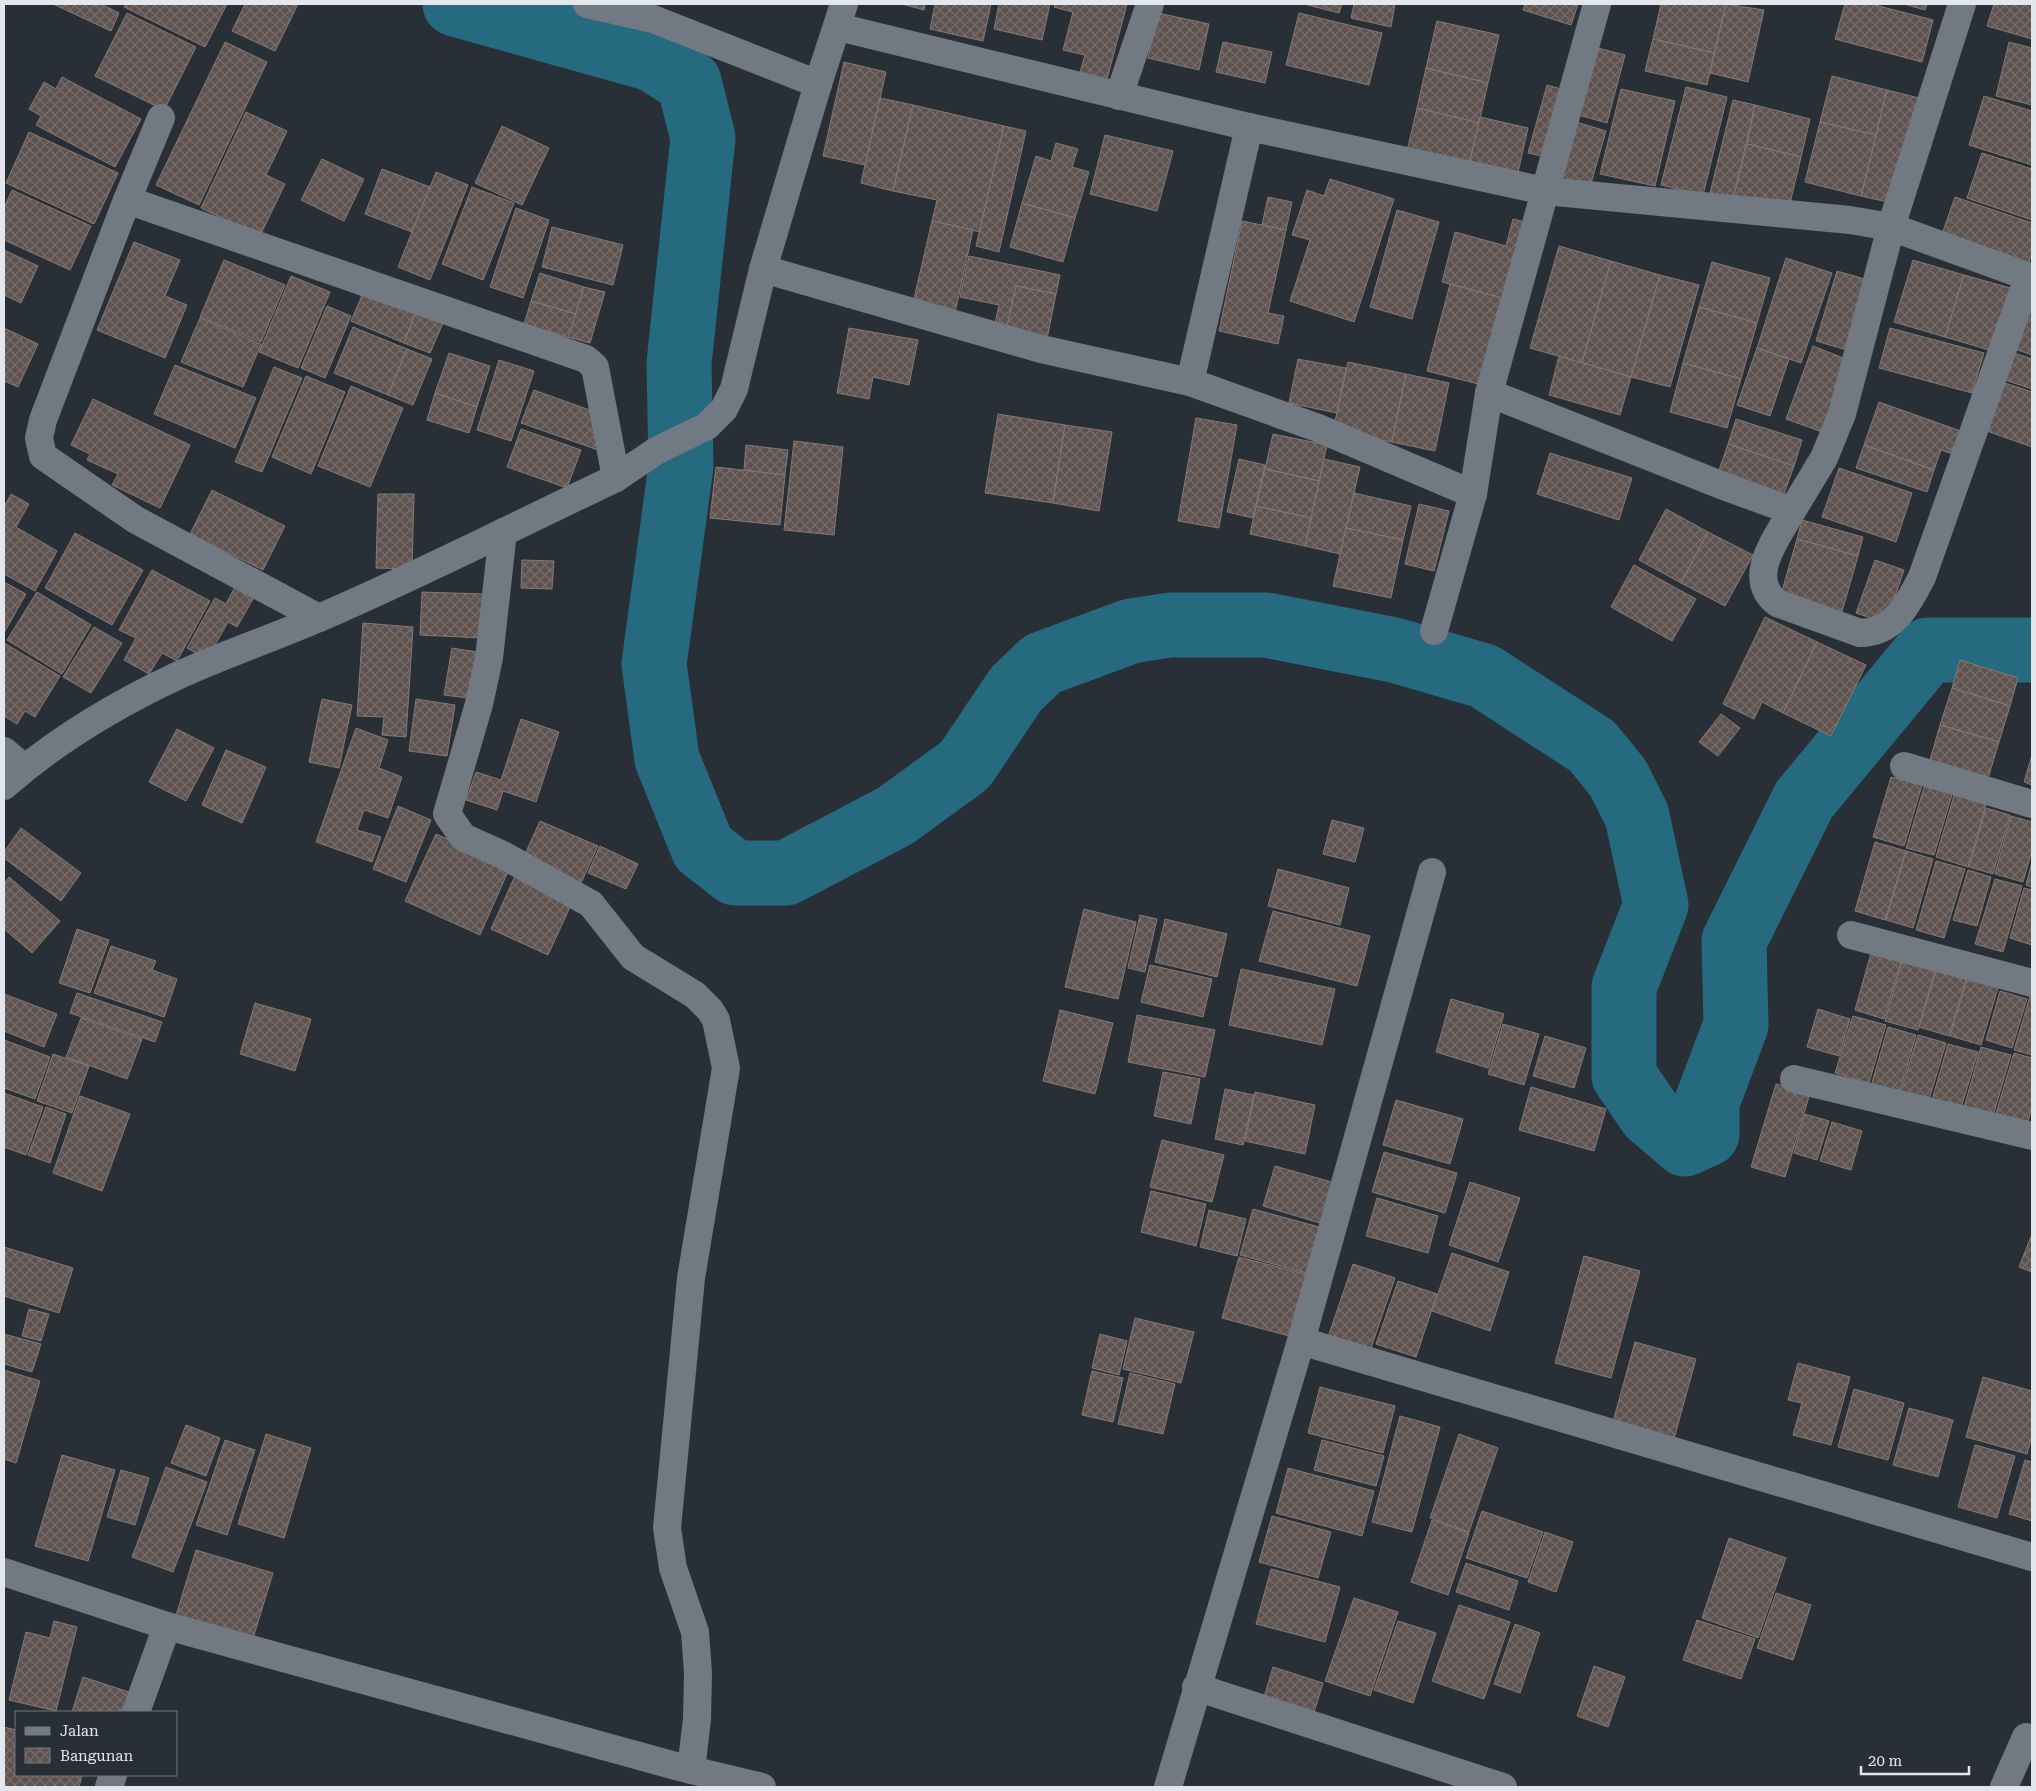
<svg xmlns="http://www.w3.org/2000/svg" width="2036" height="1791" font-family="'Roboto Serif',serif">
<defs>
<pattern id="building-cross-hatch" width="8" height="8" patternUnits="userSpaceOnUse" patternTransform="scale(1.25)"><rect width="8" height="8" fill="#5f5350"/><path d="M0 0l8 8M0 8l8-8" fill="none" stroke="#766c69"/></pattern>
</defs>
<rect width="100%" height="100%" fill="#292f37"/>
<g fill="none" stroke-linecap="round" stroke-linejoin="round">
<path stroke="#266a80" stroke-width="65" d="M455 4 652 59 689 82 703 138 679 363 681 466 654 664 667 759 703 848 735 873H786L895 816 965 765 1016 689 1042 664 1131 631 1170 625H1266L1394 650 1484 676 1592 746 1618 778 1637 816 1656 905 1624 987V1076L1650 1114 1685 1144 1707 1134V1102L1736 1025 1734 941 1804 800 1928 650H2032"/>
</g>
<g fill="url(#building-cross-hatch)" stroke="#857975">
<path d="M53 4H101L119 13 111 31Z"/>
<path d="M126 4H227L205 47 124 7Z"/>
<path d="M245 4H298L275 51 232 31Z"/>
<path d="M902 4H925L924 10Z"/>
<path d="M935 4H991L983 41 930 29Z"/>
<path d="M999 4H1050L1042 40 994 29Z"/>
<path d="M1055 4H1127L1106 83 1079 76 1085 55 1063 50 1073 12 1054 7Z"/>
<path d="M1304 4H1342L1339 13Z"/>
<path d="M1354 4H1395L1391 27 1351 18Z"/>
<path d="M1525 4H1578L1571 25 1523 10Z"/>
<path d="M1661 4H1726L1714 53 1653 39Z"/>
<path d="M1726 4 1764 10 1748 82 1710 73Z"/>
<path d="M1845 4H1871L1933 20 1922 62 1835 39Z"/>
<path d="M1904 4H1927L1925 10Z"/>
<path d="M1994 4H2032V39L1987 26Z"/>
<path d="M127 13 196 47 164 110 95 76Z"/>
<path d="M1158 13 1209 24 1199 70 1148 58Z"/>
<path d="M1299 13 1382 33 1369 85 1286 65Z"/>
<path d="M1437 21 1499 35 1488 83 1426 68Z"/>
<path d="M1653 39 1714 53 1707 85 1645 71Z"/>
<path d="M225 42 267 62 199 205 156 185Z"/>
<path d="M1223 42 1272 52 1265 83 1216 72Z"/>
<path d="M2009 42 2032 48V105L1996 96Z"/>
<path d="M1594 47 1625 55 1607 123 1575 114Z"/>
<path d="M844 62 886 72 865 165 823 156Z"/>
<path d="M1426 68 1488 83 1479 123 1417 108Z"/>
<path d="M1832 76 1887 90 1876 135 1820 122Z"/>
<path d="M62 77 141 119 115 167 36 125 41 116 29 109 44 82 56 89Z"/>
<path d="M1547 85 1568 91 1550 158 1528 153Z"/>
<path d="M1686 87 1727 97 1703 195 1661 185Z"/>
<path d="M1621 89 1675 101 1655 186 1600 174Z"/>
<path d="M1887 90 1919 98 1892 203 1861 196Z"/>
<path d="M1984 96 2032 111V165L1969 145Z"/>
<path d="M880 98 913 105 893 191 861 183Z"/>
<path d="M1733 100 1755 105 1733 199 1710 193Z"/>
<path d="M913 105 1004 126 980 232 932 221 937 200 893 191Z"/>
<path d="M1755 105 1810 119 1801 157 1747 144Z"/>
<path d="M1417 108 1479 123 1469 165 1407 151Z"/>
<path d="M246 112 287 131 266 175 285 184 260 236 201 208Z"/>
<path d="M1480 117 1528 128 1517 177 1469 165Z"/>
<path d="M1573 121 1606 131 1590 187 1556 177Z"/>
<path d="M1820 122 1876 135 1861 196 1805 182Z"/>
<path d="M502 126 549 148 522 205 475 183Z"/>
<path d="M1004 126 1026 131 999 252 976 246Z"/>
<path d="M29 132 118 173 94 224 6 183Z"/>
<path d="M1105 135 1173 151 1157 211 1090 194Z"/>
<path d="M1056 143 1078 149 1072 167 1089 172 1075 218 1022 203 1036 156 1051 161Z"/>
<path d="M1747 144 1801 157 1788 212 1733 199Z"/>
<path d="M1982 153 2032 169V220L1967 198Z"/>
<path d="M322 159 364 179 344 221 301 200Z"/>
<path d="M382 169 430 187 412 232 365 214Z"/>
<path d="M436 172 468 185 430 280 398 267Z"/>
<path d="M1330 179 1394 199 1354 322 1290 301 1310 240 1292 235 1307 190 1324 196Z"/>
<path d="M472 187 514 203 483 280 442 264Z"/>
<path d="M12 190 91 226 70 270 4 240V208Z"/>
<path d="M1268 197 1292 202 1286 230 1262 225Z"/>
<path d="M1955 197 2032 223V252L2027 269 1940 240Z"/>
<path d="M1022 203 1075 218 1063 262 1010 247Z"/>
<path d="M516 208 549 220 523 298 490 287Z"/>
<path d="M1397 210 1439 222 1412 319 1370 307Z"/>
<path d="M1513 219 1533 224 1513 301 1442 282 1455 232 1506 246Z"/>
<path d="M932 221 973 230 955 313 913 303Z"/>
<path d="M1242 221 1286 230 1268 313 1284 316 1278 344 1219 331Z"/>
<path d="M552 227 623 245 613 285 542 267Z"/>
<path d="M134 242 180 260 165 296 187 305 165 358 97 330Z"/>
<path d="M1559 246 1611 261 1582 363 1530 348Z"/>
<path d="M4 250 38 266 21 303 4 295Z"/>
<path d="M969 256 1060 275 1056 294 1016 286 1006 331 994 328 999 305 960 297Z"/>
<path d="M1786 258 1832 273 1801 363 1757 348Z"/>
<path d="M224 260 285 285 261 342 200 317Z"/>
<path d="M1913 260 1964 275 1945 337 1894 322Z"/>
<path d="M1611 261 1660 275 1631 377 1582 363Z"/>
<path d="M1712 262 1770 278 1757 323 1699 307Z"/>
<path d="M1837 271 1875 282 1854 352 1816 341Z"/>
<path d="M540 273 584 287 576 314 531 301Z"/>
<path d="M1660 275 1699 285 1670 387 1631 377Z"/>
<path d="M1964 275 2014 289 1996 352 1945 337Z"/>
<path d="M291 276 330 292 298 368 259 352Z"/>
<path d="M1450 284 1513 301 1490 387 1427 371Z"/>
<path d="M1016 286 1056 294 1047 339 1006 331Z"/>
<path d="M584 287 605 292 590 343 568 337Z"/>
<path d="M364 291 416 312 404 343 351 321Z"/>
<path d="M2032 299V355L2015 349Z"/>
<path d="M531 301 576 314 568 337 524 324Z"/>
<path d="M327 306 351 316 325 378 301 368Z"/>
<path d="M1699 307 1757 323 1741 379 1683 363Z"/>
<path d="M416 312 443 323 430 353 404 343Z"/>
<path d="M200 318 261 344 243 387 181 362Z"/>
<path d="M353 327 407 349 388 395 334 373Z"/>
<path d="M4 328 38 344 18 387 4 381Z"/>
<path d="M849 328 918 340 909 385 873 377 869 399 837 393Z"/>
<path d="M1890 328 1984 353 1972 393 1879 368Z"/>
<path d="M1813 346 1851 361 1825 433 1786 419Z"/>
<path d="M1757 348 1789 359 1770 416 1737 405Z"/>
<path d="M407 349 432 359 413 405 388 395Z"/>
<path d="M449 353 490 366 477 407 435 393Z"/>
<path d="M2014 353 2032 359V389L2005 380Z"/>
<path d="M1559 356 1631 377 1620 415 1549 395Z"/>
<path d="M1298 359 1346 368 1337 413 1289 403Z"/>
<path d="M499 360 534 371 511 441 477 430Z"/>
<path d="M1348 362 1406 374 1392 442 1333 431Z"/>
<path d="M1683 363 1741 379 1727 428 1670 412Z"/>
<path d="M175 365 256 398 235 448 154 414Z"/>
<path d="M274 367 302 378 262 472 235 462Z"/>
<path d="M1406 374 1449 383 1435 451 1392 442Z"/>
<path d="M306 376 345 392 311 474 272 457Z"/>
<path d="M2005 383 2032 392V447L1987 431Z"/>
<path d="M351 386 403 408 370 487 318 466Z"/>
<path d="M534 390 598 413V450L521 423Z"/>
<path d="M435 393 477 407 469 433 427 420Z"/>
<path d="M93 399 190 445 160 508 112 485 118 474 87 460 90 454 71 445Z"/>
<path d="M1879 402 1969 434 1961 457 1941 450 1934 470 1864 445Z"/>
<path d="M998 414 1065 425 1053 503 985 493Z"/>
<path d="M1196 418 1237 425 1219 528 1178 521Z"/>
<path d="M1736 419 1802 440 1794 466 1728 444Z"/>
<path d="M1065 425 1112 432 1099 511 1053 503Z"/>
<path d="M521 429 581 450 567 488 507 467Z"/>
<path d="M1273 434 1327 445 1319 481 1265 469Z"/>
<path d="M794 441 843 447 834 535 784 530Z"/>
<path d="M1728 444 1794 466 1783 497 1717 476Z"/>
<path d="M746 445 788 450 785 475 744 470Z"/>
<path d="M1864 445 1934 470 1927 492 1856 468Z"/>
<path d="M1550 453 1632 478 1619 520 1537 494Z"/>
<path d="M1239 459 1265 465 1253 518 1227 512Z"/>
<path d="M1324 459 1360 467 1340 554 1305 546Z"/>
<path d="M716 467 785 475 780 525 710 518Z"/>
<path d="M1839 468 1912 493 1896 542 1822 517Z"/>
<path d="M1265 469 1319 481 1311 518 1256 506Z"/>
<path d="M212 490 285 526 263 570 190 534Z"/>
<path d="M1354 493 1411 506 1403 540 1346 528Z"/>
<path d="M11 494 29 504 16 527 57 551 35 591 4 574V507Z"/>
<path d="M378 494H414L412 569 376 568Z"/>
<path d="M1419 504 1449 511 1434 571 1405 564Z"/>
<path d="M1256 506 1311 518 1305 546 1250 534Z"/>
<path d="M1666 509 1708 532 1681 583 1639 560Z"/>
<path d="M1802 520 1863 537 1858 556 1797 539Z"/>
<path d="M1346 528 1403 540 1391 598 1333 586Z"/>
<path d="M1708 532 1753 555 1725 606 1681 583Z"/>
<path d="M75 533 143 570 112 625 45 588Z"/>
<path d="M1797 539 1858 556 1841 615 1780 598Z"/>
<path d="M522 560 554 561 552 589 521 588Z"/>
<path d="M1875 560 1904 570 1886 623 1856 613Z"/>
<path d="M1634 565 1696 599 1672 641 1611 607Z"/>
<path d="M152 570 210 601 177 661 162 653 149 674 124 660 136 638 119 630Z"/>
<path d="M4 582 26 594 4 633Z"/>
<path d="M235 587 254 597 237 627 228 622 207 659 187 648 215 598 226 604Z"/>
<path d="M37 592 91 625 62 674 7 640Z"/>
<path d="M422 592 484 594 482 638 420 635Z"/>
<path d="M1765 617 1817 642 1783 713 1762 702 1754 719 1723 704Z"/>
<path d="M363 623 413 627 406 737 382 735 384 717 357 716Z"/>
<path d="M94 627 122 643 91 693 63 677Z"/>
<path d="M1817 642 1866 665 1831 736 1783 713Z"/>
<path d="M4 643 60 676 35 717 25 711 17 724 4 716Z"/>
<path d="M452 648 483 653 475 699 444 695Z"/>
<path d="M1960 660 2018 678 2010 706 1952 688Z"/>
<path d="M1952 688 2010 706 1999 742 1940 725Z"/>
<path d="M322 699 352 705 339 768 309 762Z"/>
<path d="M416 699 455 705 447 756 409 751Z"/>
<path d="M1721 714 1740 728 1718 756 1699 742Z"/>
<path d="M521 719 559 732 536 802 503 791 497 810 466 800 476 772 501 780Z"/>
<path d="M1940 725 1999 742 1986 785 1928 767Z"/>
<path d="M356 728 388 740 379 768 402 777 388 818 364 810 357 830 381 837 372 862 316 842Z"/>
<path d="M177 729 214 748 186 801 149 782Z"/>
<path d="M226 750 266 767 242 823 202 805Z"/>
<path d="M2032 755V785L2024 782Z"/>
<path d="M1891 777 1922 785 1904 846 1873 837Z"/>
<path d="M1925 784 1953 791 1934 855 1906 848Z"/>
<path d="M1955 792 1987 801 1968 867 1936 857Z"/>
<path d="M398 806 431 820 406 882 373 869Z"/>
<path d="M1986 808 2010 815 1993 874 1969 867Z"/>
<path d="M2011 816 2032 822V850L2023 882 1995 874Z"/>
<path d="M1332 820 1364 828 1355 862 1323 854Z"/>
<path d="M540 821 598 846 548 955 491 929Z"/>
<path d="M21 828 81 873 61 901 4 858V852Z"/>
<path d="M436 834 510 867 480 935 405 901Z"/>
<path d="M1875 842 1906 851 1885 920 1855 911Z"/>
<path d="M600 846 638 864 626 889 588 873Z"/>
<path d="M1906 851 1933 859 1913 928 1886 920Z"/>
<path d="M1936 861 1965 869 1944 938 1916 930Z"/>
<path d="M2032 862V887L2026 885Z"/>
<path d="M1278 869 1349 888 1340 925 1268 906Z"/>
<path d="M1968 870 1991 877 1977 926 1953 920Z"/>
<path d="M9 877 60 921 32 953 4 929V884Z"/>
<path d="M1995 879 2022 886 2003 952 1975 944Z"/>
<path d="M2024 888 2032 890V945L2010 938Z"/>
<path d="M1084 909 1136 922 1118 999 1065 987Z"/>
<path d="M1273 911 1370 936 1357 986 1259 961Z"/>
<path d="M1140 915 1157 919 1145 972 1128 968Z"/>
<path d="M1165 919 1227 934 1217 977 1155 962Z"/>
<path d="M77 929 109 940 90 993 59 983Z"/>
<path d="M111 946 156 961 152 970 177 979 164 1017 94 993Z"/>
<path d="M1873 946 1903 955 1884 1019 1855 1010Z"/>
<path d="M1904 955 1937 964 1918 1030 1885 1021Z"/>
<path d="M1938 964 1968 973 1949 1036 1919 1027Z"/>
<path d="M1150 965 1212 979 1203 1017 1141 1002Z"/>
<path d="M1241 969 1335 989 1322 1045 1229 1025Z"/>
<path d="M1969 973 2000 981 1981 1045 1950 1036Z"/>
<path d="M2032 990V1055L2014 1050Z"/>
<path d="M2000 991 2027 999 2012 1048 1986 1040Z"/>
<path d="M77 993 162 1022 155 1042 70 1013Z"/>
<path d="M4 994 57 1014 44 1047 4 1031Z"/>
<path d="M1451 999 1504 1014 1488 1068 1436 1052Z"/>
<path d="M255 1003 311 1019 295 1071 240 1054Z"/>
<path d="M1818 1009 1850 1019 1839 1056 1807 1047Z"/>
<path d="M1060 1010 1113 1023 1095 1094 1043 1081Z"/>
<path d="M1137 1015 1215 1030 1205 1077 1128 1062Z"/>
<path d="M1853 1016 1886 1025 1869 1083 1835 1073Z"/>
<path d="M81 1018 142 1039 127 1079 66 1057Z"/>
<path d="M1503 1024 1539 1034 1524 1085 1488 1074Z"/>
<path d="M1888 1027 1916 1035 1899 1094 1871 1086Z"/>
<path d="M1918 1035 1946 1043 1928 1103 1900 1095Z"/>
<path d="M1545 1036 1586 1048 1574 1088 1533 1076Z"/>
<path d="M4 1040 50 1057 35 1099 4 1088Z"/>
<path d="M1948 1044 1978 1052 1961 1108 1932 1100Z"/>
<path d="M1981 1047 2011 1055 1992 1119 1963 1111Z"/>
<path d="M2014 1053 2032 1058V1106L2026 1129 1994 1120Z"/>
<path d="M53 1054 89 1066 72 1113 37 1101Z"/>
<path d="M1163 1072 1200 1079 1191 1124 1154 1116Z"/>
<path d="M1776 1084 1810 1093 1785 1177 1751 1167Z"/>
<path d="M1531 1087 1606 1109 1594 1151 1519 1130Z"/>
<path d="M1225 1089 1254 1095 1243 1145 1215 1139Z"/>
<path d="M1255 1092 1315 1105 1305 1154 1245 1141Z"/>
<path d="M4 1093 43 1107 26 1155 4 1147Z"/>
<path d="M80 1096 130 1114 102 1191 53 1173Z"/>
<path d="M1396 1100 1463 1119 1450 1164 1383 1145Z"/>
<path d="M46 1107 66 1114 50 1163 28 1155Z"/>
<path d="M1805 1114 1829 1121 1817 1160 1794 1153Z"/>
<path d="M1832 1122 1862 1131 1851 1170 1820 1161Z"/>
<path d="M1162 1140 1224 1155 1212 1202 1150 1187Z"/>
<path d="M1384 1152 1457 1173 1445 1213 1372 1192Z"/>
<path d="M1275 1166 1335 1183 1323 1224 1263 1206Z"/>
<path d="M1470 1182 1520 1198 1498 1262 1449 1245Z"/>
<path d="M1151 1191 1206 1204 1196 1246 1141 1232Z"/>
<path d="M1377 1198 1438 1216 1428 1253 1366 1236Z"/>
<path d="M1253 1209 1323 1228 1310 1274 1240 1255Z"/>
<path d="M1209 1210 1246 1219 1237 1256 1200 1247Z"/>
<path d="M2032 1234V1272L2019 1267Z"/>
<path d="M4 1247 73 1268 59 1313 4 1296Z"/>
<path d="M1452 1253 1509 1272 1490 1331 1432 1311Z"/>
<path d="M1584 1256 1640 1271 1611 1378 1555 1363Z"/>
<path d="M1239 1257 1309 1275 1293 1337 1222 1318Z"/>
<path d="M1353 1264 1395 1278 1370 1351 1328 1337Z"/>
<path d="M1398 1281 1437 1294 1416 1357 1376 1344Z"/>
<path d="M29 1309 49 1314 41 1341 22 1336Z"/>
<path d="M1135 1318 1194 1332 1181 1383 1123 1369Z"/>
<path d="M4 1334 41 1344 32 1372 4 1364Z"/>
<path d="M1100 1334 1127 1341 1119 1375 1092 1368Z"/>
<path d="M1635 1342 1696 1359 1672 1446 1611 1429Z"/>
<path d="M1798 1363 1850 1377 1831 1445 1793 1435 1802 1403 1788 1400Z"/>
<path d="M4 1370 40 1381 16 1463 4 1459Z"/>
<path d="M1092 1371 1123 1378 1113 1422 1082 1415Z"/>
<path d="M1130 1373 1175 1384 1163 1434 1118 1424Z"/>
<path d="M1983 1377 2032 1391V1436L2027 1454 1966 1437Z"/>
<path d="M1320 1387 1395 1406 1383 1453 1308 1433Z"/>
<path d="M1854 1389 1904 1403 1888 1460 1838 1447Z"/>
<path d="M1909 1408 1953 1420 1938 1477 1893 1465Z"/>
<path d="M1400 1416 1440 1427 1412 1532 1372 1522Z"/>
<path d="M186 1425 220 1438 206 1476 171 1463Z"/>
<path d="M266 1434 311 1448 284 1538 238 1524Z"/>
<path d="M1459 1434 1498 1448 1469 1532 1430 1518Z"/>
<path d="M225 1440 255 1450 227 1535 196 1525Z"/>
<path d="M1322 1440 1384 1456 1376 1486 1314 1470Z"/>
<path d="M1975 1445 2015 1456 1997 1518 1958 1507Z"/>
<path d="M62 1455 115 1470 88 1561 35 1546Z"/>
<path d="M2025 1460 2032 1462V1521L2009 1514Z"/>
<path d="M166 1467 207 1482 173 1572 132 1557Z"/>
<path d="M1288 1468 1374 1491 1362 1536 1276 1513Z"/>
<path d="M121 1470 149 1478 135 1525 107 1517Z"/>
<path d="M1482 1511 1543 1532 1527 1578 1466 1558Z"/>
<path d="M1272 1516 1331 1532 1318 1578 1259 1562Z"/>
<path d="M1432 1520 1469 1533 1448 1595 1411 1582Z"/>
<path d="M1545 1532 1573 1542 1556 1592 1528 1582Z"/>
<path d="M1729 1538 1786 1558 1758 1638 1702 1618Z"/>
<path d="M196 1550 273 1573 251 1645 174 1622Z"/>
<path d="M1466 1563 1518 1581 1509 1610 1456 1592Z"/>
<path d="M1271 1569 1340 1587 1325 1642 1256 1624Z"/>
<path d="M1776 1593 1811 1605 1793 1660 1757 1648Z"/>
<path d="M1354 1598 1398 1612 1370 1696 1325 1681Z"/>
<path d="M1459 1605 1510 1622 1484 1699 1432 1681Z"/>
<path d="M1697 1620 1755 1639 1741 1679 1683 1660Z"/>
<path d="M54 1621 77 1627 56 1711 9 1700 26 1632 50 1638Z"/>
<path d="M1398 1621 1436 1633 1413 1703 1374 1690Z"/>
<path d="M1515 1624 1540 1633 1520 1693 1494 1684Z"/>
<path d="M1594 1666 1625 1677 1608 1727 1577 1716Z"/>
<path d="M1273 1667 1323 1683 1311 1722 1261 1707Z"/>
<path d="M83 1677 132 1693 126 1712H72Z"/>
<path d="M4 1727 16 1730V1775H82L79 1787H4Z"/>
</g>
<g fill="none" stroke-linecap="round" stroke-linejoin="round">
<g stroke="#717982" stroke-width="28">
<path d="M587 4 653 19 818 84"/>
<path d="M838 27 1249 127 1545 191 1850 220 1891 227 2032 278"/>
<path d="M1119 96 1150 4"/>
<path d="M161 118 127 200 43 420 39 438 43 456 136 520 319 618"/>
<path d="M127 200 586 359 595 367 616 478"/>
<path d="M763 269 1041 349 1190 382 1318 428 1473 494"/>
<path d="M1190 382 1249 127"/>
<path d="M1489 393 1721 485 1792 511 1824 458 1842 414 1891 227 1962 4"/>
<path d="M1792 511C1777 538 1745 577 1777 603L1860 633C1894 633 1908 604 1922 577L2028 278"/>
<path d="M503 532 489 658 479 704 447 814 463 837 503 855 591 904 633 957 695 995 710 1010 716 1020 726 1068 691 1278 667 1528 673 1568 695 1632 698 1673 697 1719 691 1770"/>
<path d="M1434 631 1473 494 1489 393 1597 4"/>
<path d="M4 751 24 768"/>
<path d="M1904 766 2032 804"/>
<path d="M1851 935 2032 983"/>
<path d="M1794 1079 2032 1136"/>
<path d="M1301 1341 2032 1557"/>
<path d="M4 1572 167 1626 683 1768 762 1787"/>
<path d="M1196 1687 1503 1787"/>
<path d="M136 1712 167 1626"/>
<path d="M109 1787 113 1775"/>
<path d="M1168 1787 1301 1341 1432 872"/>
<path d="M2004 1787 2026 1737"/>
</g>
<path stroke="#717982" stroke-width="28" d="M4 786C55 741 117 704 179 675 225 654 273 638 319 618 419 575 517 525 616 478L656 451 707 426 724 409 734 389 763 269 818 84 844 4"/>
</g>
<rect width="2036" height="1791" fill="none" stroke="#e3e7ec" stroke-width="10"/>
<rect x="15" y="1711" width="162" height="65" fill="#292f37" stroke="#73797f"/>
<rect x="25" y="1727" width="25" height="8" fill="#717982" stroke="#73797f"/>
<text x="60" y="1736" font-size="15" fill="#e3e7ec">Jalan</text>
<rect x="25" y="1748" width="25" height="15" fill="url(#building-cross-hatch)" stroke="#73797f"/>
<text x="60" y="1761" font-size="15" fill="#e3e7ec">Bangunan</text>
<path d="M1861 1766v8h108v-8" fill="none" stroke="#e3e7ec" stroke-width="2.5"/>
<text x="1868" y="1766" font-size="15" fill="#e3e7ec" stroke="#292f37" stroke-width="4" paint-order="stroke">20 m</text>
</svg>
